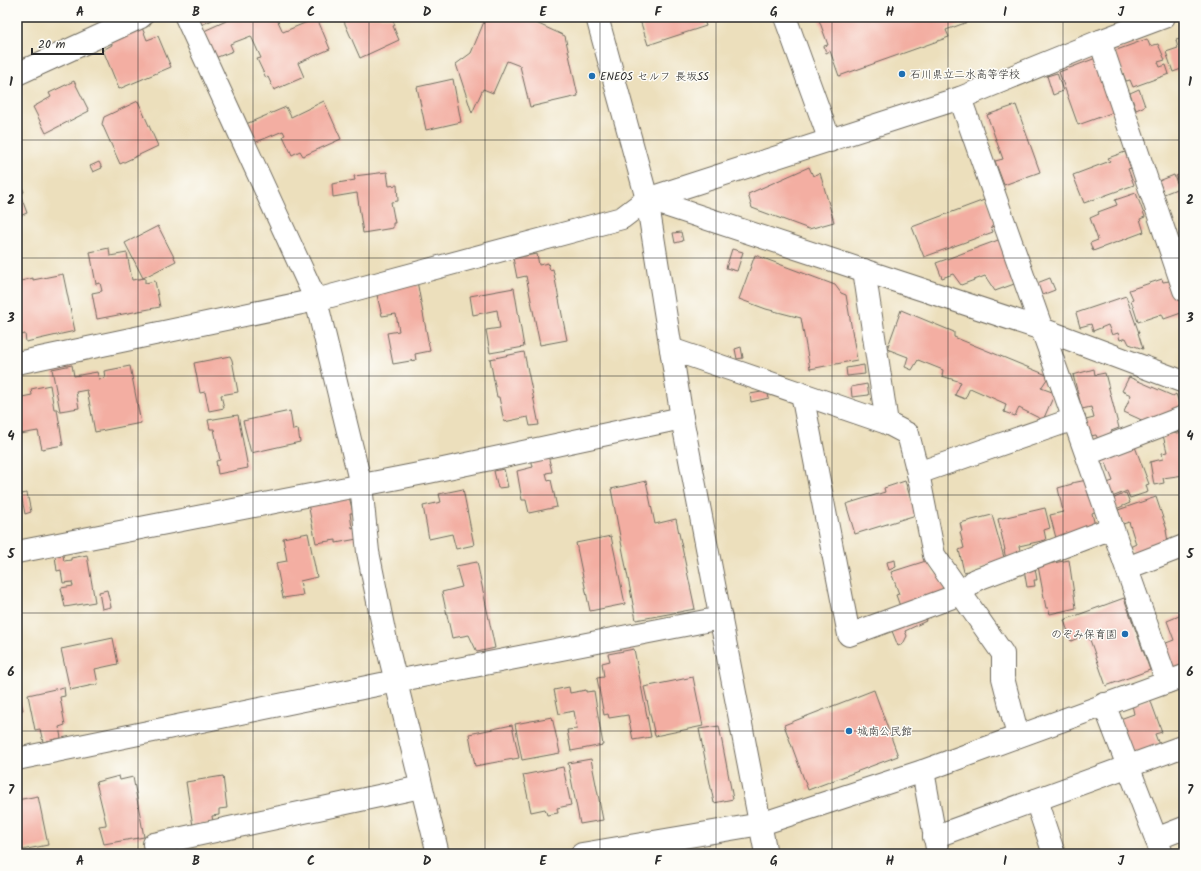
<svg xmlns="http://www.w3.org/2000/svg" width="1201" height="871" font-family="Kalam,'Klee One',sans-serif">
<rect width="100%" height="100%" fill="#fdfcf7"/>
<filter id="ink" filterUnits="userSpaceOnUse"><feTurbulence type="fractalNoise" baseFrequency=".025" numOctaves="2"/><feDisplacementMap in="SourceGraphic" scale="8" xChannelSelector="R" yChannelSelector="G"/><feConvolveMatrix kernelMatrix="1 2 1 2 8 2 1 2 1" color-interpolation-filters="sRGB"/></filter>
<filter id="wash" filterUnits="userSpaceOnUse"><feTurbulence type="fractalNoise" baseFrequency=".012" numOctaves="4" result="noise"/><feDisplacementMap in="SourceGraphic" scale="16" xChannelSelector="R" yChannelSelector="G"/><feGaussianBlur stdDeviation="0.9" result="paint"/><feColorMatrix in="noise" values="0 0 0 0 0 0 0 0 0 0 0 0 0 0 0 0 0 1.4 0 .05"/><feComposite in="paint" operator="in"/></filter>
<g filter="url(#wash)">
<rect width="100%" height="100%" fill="#ecdfbc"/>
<g id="blocks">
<g fill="#f3aea2">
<path d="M197 17H219L201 25Z"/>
<path d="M235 17H276L283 32 317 18 330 49 298 63 304 77 274 90 268 77 266 78 257 59 261 58 251 36 230 44 233 51 215 58 204 31Z"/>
<path d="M342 17H391L395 25 393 26 399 40 360 58Z"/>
<path d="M486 17H523L565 36 578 96 530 107 520 66 507 61 493 93 483 89 472 113 456 64 471 53Z"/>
<path d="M639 17H703L706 26 648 45Z"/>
<path d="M818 17H981L946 30 949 37 839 76 830 51 826 53 824 46 828 45Z"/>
<path d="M141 25 147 40 158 36 171 67 119 89 103 50 112 45 110 38Z"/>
<path d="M1184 38V68L1173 72 1166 52 1178 48 1176 40Z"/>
<path d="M1147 39 1150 46 1158 44 1165 60 1158 62 1160 67 1166 65 1169 74 1133 87 1130 80 1126 81 1114 51Z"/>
<path d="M1096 58 1114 112 1078 125 1059 72Z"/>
<path d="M1057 73 1063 91 1053 95 1047 76Z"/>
<path d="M453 79 461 122 426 130 417 87Z"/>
<path d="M74 81 89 111 46 133 33 107 51 97 49 93Z"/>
<path d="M1139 89 1145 106 1136 110 1130 93Z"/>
<path d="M138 101 158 146 120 164 102 124 104 117Z"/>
<path d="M324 101 341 139 303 156 300 151 292 155 283 136 285 135 283 131 254 143 246 124 286 107 291 117Z"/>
<path d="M1016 105 1040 172 1004 185 995 161 1003 159 987 115Z"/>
<path d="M1125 152 1131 168 1128 169 1134 185 1084 203 1073 175 1110 161 1108 158Z"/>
<path d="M99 162 102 168 93 172 90 166Z"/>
<path d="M809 167 813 176 820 173 834 222 809 229 752 208 748 194Z"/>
<path d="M387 172 389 186 397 185 398 201 391 202 395 223H393V228L363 233 357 193 333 197 332 184 355 180 354 176Z"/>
<path d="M1184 173V208L1179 194 1182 193 1176 176Z"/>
<path d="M17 174 24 192 20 194 27 213 17 217Z"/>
<path d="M1174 175 1179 188 1164 194 1159 181Z"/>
<path d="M1136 193 1145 217 1140 219 1144 232 1093 251 1090 243 1098 240 1090 218 1099 214 1098 212 1117 205 1115 200Z"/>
<path d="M987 199 997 225 991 227 993 232 924 257 912 227Z"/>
<path d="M158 226 176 261 143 278 125 243Z"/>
<path d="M681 232 683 241 675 243 673 233Z"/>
<path d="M1001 239 1017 283 995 291 985 276 961 285 953 274 942 278 936 263Z"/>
<path d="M109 248 110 256 127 253 132 280 145 278V283L155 281 160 307 97 319 92 293 102 291 100 283 96 284 90 252Z"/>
<path d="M732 249 743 252 737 271 726 268Z"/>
<path d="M537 254 539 265 548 263 550 270 553 269 567 340 540 345 526 276 517 278 513 258Z"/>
<path d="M755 255 835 285 841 293 846 295 857 360 810 369 801 318 766 309 739 299Z"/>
<path d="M63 274 75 331 26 342 25 334 21 335 18 321 17 322V282L33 278V280Z"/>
<path d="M1050 278 1055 290 1042 295 1037 283Z"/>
<path d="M1162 279 1163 282 1169 281 1172 289 1176 287 1184 312 1164 319 1162 314 1138 322 1131 300 1133 299 1129 290Z"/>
<path d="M417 281 430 351 415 354 416 360 393 364 387 333 399 331 396 314 382 316 374 283Z"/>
<path d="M514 288 524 347 490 353 486 330 500 328 497 310 473 315 470 296Z"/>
<path d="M1126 296 1139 333H1138L1143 349 1129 344 1126 338 1120 340 1118 333 1112 335 1108 325 1093 331 1091 324 1080 327 1076 313Z"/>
<path d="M901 310 954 332V337L1049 376 1041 388 1055 393 1043 420 1019 408 1015 416 1004 412 1006 404 970 388 965 399 955 395 961 382 942 376 943 370 918 360 912 370 905 367 908 357 887 349Z"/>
<path d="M741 347 743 358 737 359 735 349Z"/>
<path d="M524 352 537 415 539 425 530 426 528 417 504 422 499 397H497L490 359Z"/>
<path d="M230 356 232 360 238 392 221 395 224 408 209 411 205 392 200 393 194 363Z"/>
<path d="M72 365 74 376 97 372 99 379 105 378 104 371 130 366 141 423 95 432 87 390 76 392 79 408 60 411 52 369Z"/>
<path d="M864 365 865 374 847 376 846 368Z"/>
<path d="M1094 369 1095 375 1105 373 1119 428 1111 431 1112 435 1098 439 1096 435 1090 436 1086 420 1094 418 1091 407 1082 409 1073 375Z"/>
<path d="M1129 377 1173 396 1176 394 1181 408 1146 422 1124 412 1131 395 1122 391Z"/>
<path d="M867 384 869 395 852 397 851 387Z"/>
<path d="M50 385 54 409H57L63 445 42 449 38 431 20 434 17 415V398L32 395 31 389Z"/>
<path d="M767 391 769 398 751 402 750 394Z"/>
<path d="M290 411 293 430 298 429 300 442 251 453 243 421Z"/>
<path d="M238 415 248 468 218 474 216 461 220 460 214 429H210L208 420Z"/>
<path d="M1184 432V475L1163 478 1164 483 1154 485 1150 462 1163 459 1162 453 1167 452 1163 435Z"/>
<path d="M1134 444 1149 484 1146 485 1148 492 1130 498 1127 491 1112 497 1107 483 1113 481 1106 463 1100 465 1101 456Z"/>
<path d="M548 455 552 472 546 473 548 481 551 480 557 507 529 513 526 500H522L517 471 533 467 531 458Z"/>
<path d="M504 469 508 487 498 488 494 471Z"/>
<path d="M1087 480 1096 511 1092 513 1095 526 1056 538 1050 515 1063 512 1058 488 1072 484V483Z"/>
<path d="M646 481 655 524 676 519 695 609 636 620 611 489Z"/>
<path d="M905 481 916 515 855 534 846 504 885 492 884 488Z"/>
<path d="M463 489 474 545 456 549 452 534 429 539 423 506 441 502 439 494Z"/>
<path d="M27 493 31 512 25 514 21 494Z"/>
<path d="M1126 493 1130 503 1116 509 1112 499Z"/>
<path d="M349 496 353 513H350L352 528 355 527 357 539 336 543V540L316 543 308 504Z"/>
<path d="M1156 497 1167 530H1166L1168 542 1133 557 1130 547 1136 544 1129 522 1123 524 1118 510Z"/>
<path d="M1045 508 1050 528 1044 530 1046 540 1019 546 1021 554 1006 559 1004 550H1005L998 519Z"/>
<path d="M992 515 1005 561 964 572 959 550 964 548 960 532 962 531 960 523Z"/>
<path d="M308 533 317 577 300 581 303 595 283 598 276 563 287 561 283 538Z"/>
<path d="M611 536 625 604 590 611 576 543Z"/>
<path d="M63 555 64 561 71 560V558L87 555 95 602 65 607 61 588 73 586 72 582 63 583 61 570 57 571 55 556Z"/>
<path d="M895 560 896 567 889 570 887 562Z"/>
<path d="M929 560 934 575 938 573 947 593 901 609 896 595 899 594 891 572Z"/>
<path d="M1069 560 1076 608 1050 614 1048 608H1046L1038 566Z"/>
<path d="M477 562 495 648 477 652 469 635 452 638 442 592 462 587 456 566Z"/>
<path d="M1035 568 1037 580H1034L1035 586 1027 587 1024 570Z"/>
<path d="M107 590 111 607 102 609 99 592Z"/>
<path d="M1124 598 1150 670 1106 686 1088 634 1071 641 1064 620Z"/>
<path d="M1184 614V666L1176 669 1169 666 1161 645 1174 640 1167 621Z"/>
<path d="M925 619 926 621 905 631 907 636 903 644 898 646 892 631Z"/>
<path d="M113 638 118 664 95 669 98 684 70 690 61 649Z"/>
<path d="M634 649 651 737 633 740 628 715 609 718 608 714 604 715 597 678 604 677 602 663 610 661 608 654Z"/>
<path d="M693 677 703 726 655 736 644 687Z"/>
<path d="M17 686 23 710 17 711Z"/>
<path d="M64 687 65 696 60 697 65 725 59 727 61 738 43 742 40 729 35 730 28 695Z"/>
<path d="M569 687 570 693 586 690V692L594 691 603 745 571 751 567 730 577 729 574 711 559 714 554 690Z"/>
<path d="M874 690 898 756 808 790 784 725Z"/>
<path d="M1150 699 1162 732 1155 734 1159 745 1135 753 1130 749 1120 719 1134 714 1132 705Z"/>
<path d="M552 717 560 753 522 760 515 724Z"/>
<path d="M512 725 519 758 475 766 469 734Z"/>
<path d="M719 726 733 799 714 803 699 729Z"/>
<path d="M591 759 603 820 580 824 568 763Z"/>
<path d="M563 767 571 805 557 808 558 813 547 815 545 809 531 812 523 775Z"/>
<path d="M119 776 120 780 133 777 144 837 104 844 99 826 106 825V823L96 782Z"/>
<path d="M223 776 227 808 219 809V815L212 816 213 822 193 826 186 782Z"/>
<path d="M38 796 48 845 17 851V800Z"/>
</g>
</g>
</g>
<g filter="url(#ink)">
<use href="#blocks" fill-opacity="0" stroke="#6f6a5e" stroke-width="1"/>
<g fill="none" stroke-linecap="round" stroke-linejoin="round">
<g stroke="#6f6a5e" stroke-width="24">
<g id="minor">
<path d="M186 17 316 300 361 485 368 552 386 641 438 854"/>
<path d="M597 17 647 199 682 418 766 854"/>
<path d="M785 17 830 141"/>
<path d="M1100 41 1184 290"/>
<path d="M17 74 141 17"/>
<path d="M960 98 1167 682"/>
<path d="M647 199 1042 329 1184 382"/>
<path d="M671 349 887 423 864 270"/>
<path d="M17 363 316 300 622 218 647 199 960 98 1100 41 1164 17"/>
<path d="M802 394 849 635 961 594 975 580 1112 528"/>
<path d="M887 423 908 434 918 473 1074 419"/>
<path d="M1087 454 1184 417"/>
<path d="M918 473 934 555 1003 654V678L1018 736"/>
<path d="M17 552 429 472 682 418"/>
<path d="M1127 568 1184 546"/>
<path d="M1104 704 1162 854"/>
<path d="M17 759 396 681 721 618"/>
<path d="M923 771 938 854"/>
<path d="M1036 800 1054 854"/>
<path d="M934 837 1184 746"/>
<path d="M1156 839 1184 828"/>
<path d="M157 854 154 844 421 787"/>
<path d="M582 854 761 824 923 771 1184 676"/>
</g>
</g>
<use href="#minor" stroke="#fff" stroke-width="22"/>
</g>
</g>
<path fill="none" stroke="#2b2b2b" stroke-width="1" stroke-opacity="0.55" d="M138 17V854M253 17V854M369 17V854M485 17V854M600 17V854M716 17V854M832 17V854M948 17V854M1063 17V854M17 140H1184M17 258H1184M17 376H1184M17 495H1184M17 613H1184M17 731H1184"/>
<g fill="#1f6fb2" stroke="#fdfcf7" stroke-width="1.5">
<circle cx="902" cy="74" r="4"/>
<circle cx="592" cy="76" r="4"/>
<circle cx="1125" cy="634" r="4"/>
<circle cx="849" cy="731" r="4"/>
</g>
<g text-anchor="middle" stroke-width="3" stroke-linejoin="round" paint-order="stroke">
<g font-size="11" fill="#2b2b2b" stroke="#fdfcf7" text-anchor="start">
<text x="910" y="78">石川県立二水高等学校</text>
<text x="600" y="80">ENEOS セルフ 長坂SS</text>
<text x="1117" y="638" text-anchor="end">のぞみ保育園</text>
<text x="857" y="735">城南公民館</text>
</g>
</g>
<rect width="1201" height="871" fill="none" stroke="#fdfcf7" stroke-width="44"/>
<path d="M32 48v6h71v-6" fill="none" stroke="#2b2b2b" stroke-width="2"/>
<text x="38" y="48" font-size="12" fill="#2b2b2b" stroke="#fdfcf7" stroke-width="3" paint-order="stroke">20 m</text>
<rect x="22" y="22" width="1157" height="827" fill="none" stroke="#2b2b2b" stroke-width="1.5"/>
<g font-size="13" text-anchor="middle" font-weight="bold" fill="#2b2b2b">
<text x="80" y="16">A</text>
<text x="196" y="16">B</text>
<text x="311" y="16">C</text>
<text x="427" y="16">D</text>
<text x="543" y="16">E</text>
<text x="658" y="16">F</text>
<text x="774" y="16">G</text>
<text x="890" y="16">H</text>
<text x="1005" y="16">I</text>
<text x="1121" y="16">J</text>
<text x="11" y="86">1</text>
<text x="1190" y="86">1</text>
<text x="11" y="204">2</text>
<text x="1190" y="204">2</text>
<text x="11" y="322">3</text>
<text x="1190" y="322">3</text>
<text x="11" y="440">4</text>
<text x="1190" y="440">4</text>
<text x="11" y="558">5</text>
<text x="1190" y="558">5</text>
<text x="11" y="676">6</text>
<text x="1190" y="676">6</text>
<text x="11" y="794">7</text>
<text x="1190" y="794">7</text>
<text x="80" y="865">A</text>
<text x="196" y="865">B</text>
<text x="311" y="865">C</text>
<text x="427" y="865">D</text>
<text x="543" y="865">E</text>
<text x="658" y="865">F</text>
<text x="774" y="865">G</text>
<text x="890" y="865">H</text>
<text x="1005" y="865">I</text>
<text x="1121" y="865">J</text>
</g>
</svg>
